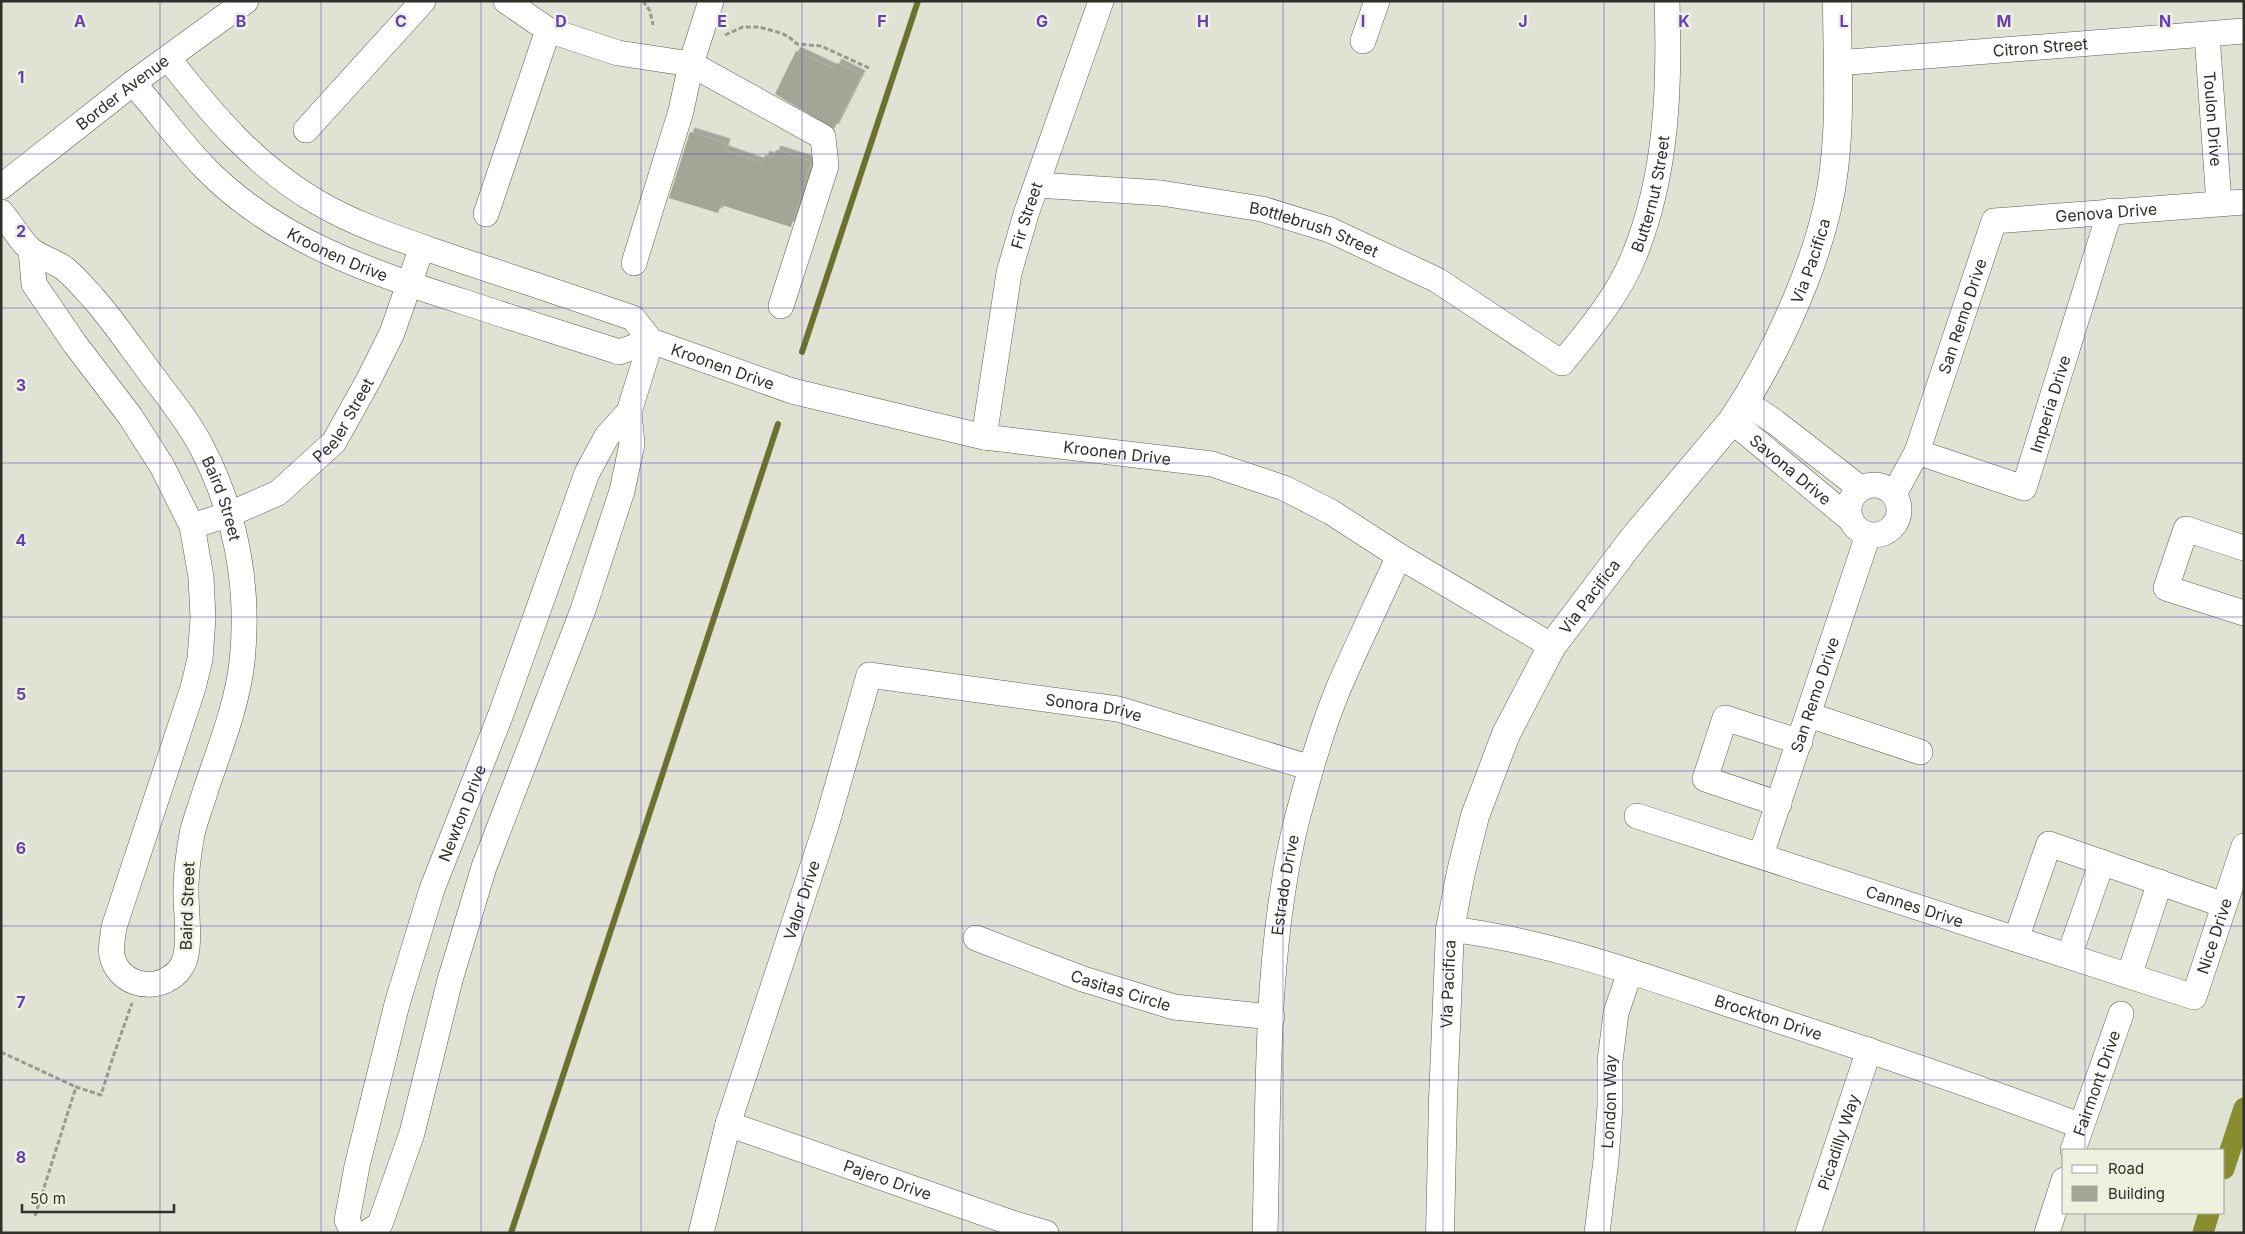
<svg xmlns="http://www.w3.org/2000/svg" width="2245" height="1234" font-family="Inter,sans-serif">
<defs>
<filter id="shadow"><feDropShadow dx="4.5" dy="-4.5" stdDeviation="0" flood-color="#0004"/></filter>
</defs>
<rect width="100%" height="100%" fill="#e0e2d3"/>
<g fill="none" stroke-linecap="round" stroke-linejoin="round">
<g stroke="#6d712e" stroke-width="6">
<path d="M802 352 918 1"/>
<path d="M511 1233 778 424"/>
</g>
<g stroke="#878d30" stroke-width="21">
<path d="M2224 1169 2244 1108"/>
<path d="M2203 1233 2209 1213"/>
</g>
</g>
<g fill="#a3a596" filter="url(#shadow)">
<path d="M796 51 834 69 837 63 861 75 834 129 775 94Z"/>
<path d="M690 132 726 143 724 150 762 163 765 155 773 158 776 150 811 161 791 227 721 205 718 213 669 198Z"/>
</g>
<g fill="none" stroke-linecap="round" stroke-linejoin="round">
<g stroke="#5c5d50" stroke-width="26">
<g id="minor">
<path d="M506 1 548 30 618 53 691 64 823 137 826 166 781 306"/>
<path id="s1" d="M2207 35 2219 203"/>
<path d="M1363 41 1377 1"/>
<path id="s2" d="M168 58C210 112 256 167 317 202 361 228 412 243 460 260 518 279 575 298 633 318L651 341 792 391 984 437 1212 464 1284 488 1331 512 1399 556 1552 646"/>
<path id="s3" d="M1837 63 2244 31"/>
<path id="s4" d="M133 83C158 111 180 143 207 170 277 241 371 272 464 302 515 319 567 335 619 352L651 341"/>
<path d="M306 130 423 1"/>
<path id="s5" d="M1037 185 1161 193 1262 209 1330 230 1437 280 1562 363C1589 330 1618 296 1634 256 1667 175 1670 87 1667 1"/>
<path id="s6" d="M1 187 133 83 246 1"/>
<path id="s7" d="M1 212C11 223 19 240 31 250 41 258 55 261 65 269 76 278 86 290 95 300 114 322 131 347 148 370 166 394 187 419 201 446 236 512 250 587 242 662 237 706 219 750 205 792 201 806 195 820 192 834 189 852 186 869 186 887 185 908 192 946 183 964 180 970 175 975 170 978 148 992 118 982 112 956 110 946 113 937 114 927L193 688 200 659 203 618 201 577 192 526 162 466 130 416 75 344 34 284 31 250"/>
<path d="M486 214 548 30"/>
<path d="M634 263 681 111 691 64 711 1"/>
<path d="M1745 402 1775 422 1860 488"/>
<path id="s8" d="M1732 421 1850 519"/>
<path id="s9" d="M984 437 1009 273 1026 214 1101 1"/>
<path id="s10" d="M1917 452 2024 488 2110 211"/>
<circle cx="1874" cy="510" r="25"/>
<path id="s11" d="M1894 494 1917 452 1994 221 2244 202"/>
<path id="s12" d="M192 526 230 514 278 493 334 442 368 381 392 333 422 247"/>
<path d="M2244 548 2186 529 2166 588 2244 613"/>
<path d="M1809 715 1920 752"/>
<path d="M1779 804 1705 779 1725 718 1800 742"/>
<path id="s13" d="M1637 816 2194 997 2244 846"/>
<path id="s14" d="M1761 855 1868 535"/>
<path id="s15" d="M1450 929C1547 941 1639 974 1731 1005 1848 1043 1966 1082 2081 1126"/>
<path id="s16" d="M976 938 1083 979 1174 1007 1272 1017"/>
<path d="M2016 939 2049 844 2224 905"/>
<path d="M2069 956 2102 862"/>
<path d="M2129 976 2160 882"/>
<path id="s17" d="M728 1124 1012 1223 1046 1233"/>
<path id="s18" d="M2073 1150 2121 1014"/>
<path id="s19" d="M353 1233 347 1220 357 1166 397 1004 432 889 501 714 587 473 607 436 629 412"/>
<path d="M367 1233 380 1224 412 1133 450 980 484 867 583 610 622 491 632 444 629 412 651 341"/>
<path id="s20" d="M701 1233 728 1124 826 826 869 675 1118 709 1311 768"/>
<path id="s21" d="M1265 1233C1269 1097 1264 956 1296 823 1308 778 1321 730 1339 687 1358 643 1379 600 1399 556"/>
<path id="s22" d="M1597 1233 1606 1160 1610 1106V1061L1616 1013 1630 972"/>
<path id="s23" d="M1808 1233 1869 1050"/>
<path d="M2047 1233 2064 1180"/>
</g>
</g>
<g stroke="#5c5d50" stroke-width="29">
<g id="major">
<path id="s24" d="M1440 1233 1443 1100 1450 929 1461 872 1475 816 1506 734 1552 646 1633 539 1732 421C1777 354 1825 250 1834 169 1841 113 1837 57 1837 1"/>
</g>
</g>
<g stroke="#999a8e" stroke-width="3" stroke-dasharray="5 2.5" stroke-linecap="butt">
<path d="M643 1 650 11 653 25"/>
<path d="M725 35 743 27H759L781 33 789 37 797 44 821 46 869 68"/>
<path d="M1 1052 76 1087"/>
<path d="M35 1216 76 1087 101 1095 113 1057 132 1003"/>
</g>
<use href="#minor" stroke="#fff" stroke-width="25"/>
<use href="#major" stroke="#fff" stroke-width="28"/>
</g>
<path fill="none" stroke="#653fb8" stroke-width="1" stroke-opacity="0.55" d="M160 1V1233M321 1V1233M481 1V1233M641 1V1233M802 1V1233M962 1V1233M1122 1V1233M1283 1V1233M1443 1V1233M1604 1V1233M1764 1V1233M1924 1V1233M2085 1V1150M1 154H2244M1 308H2244M1 463H2244M1 617H2244M1 771H2244M1 926H2244M1 1080H2244M2085 1213V1233"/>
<g text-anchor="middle" stroke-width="5" stroke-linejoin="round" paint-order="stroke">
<g font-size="16" fill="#30302a" stroke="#eef0e0">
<text dy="6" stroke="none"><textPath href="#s3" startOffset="204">Citron Street</textPath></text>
<text dy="6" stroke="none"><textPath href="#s6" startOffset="154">Border Avenue</textPath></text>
<text dy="6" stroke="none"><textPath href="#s1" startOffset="84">Toulon Drive</textPath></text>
<text dy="6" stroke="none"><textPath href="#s5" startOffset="760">Butternut Street</textPath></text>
<text dy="6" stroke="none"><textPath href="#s11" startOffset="404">Genova Drive</textPath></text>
<text dy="6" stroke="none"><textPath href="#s9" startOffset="226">Fir Street</textPath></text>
<text dy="6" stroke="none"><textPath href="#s5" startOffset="282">Bottlebrush Street</textPath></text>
<text dy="6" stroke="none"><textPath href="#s4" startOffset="271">Kroonen Drive</textPath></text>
<text dy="6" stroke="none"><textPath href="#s24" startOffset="1074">Via Pacifica</textPath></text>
<text dy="6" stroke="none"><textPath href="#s11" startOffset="191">San Remo Drive</textPath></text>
<text dy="6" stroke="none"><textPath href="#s2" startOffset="651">Kroonen Drive</textPath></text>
<text dy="6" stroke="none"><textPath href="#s10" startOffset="201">Imperia Drive</textPath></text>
<text dy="6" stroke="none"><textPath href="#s12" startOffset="191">Peeler Street</textPath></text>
<text dy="6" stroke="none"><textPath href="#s2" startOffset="1056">Kroonen Drive</textPath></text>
<text dy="6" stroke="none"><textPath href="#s8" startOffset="76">Savona Drive</textPath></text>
<text dy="6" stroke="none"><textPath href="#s7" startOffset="368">Baird Street</textPath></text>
<text dy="6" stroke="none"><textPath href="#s24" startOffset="669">Via Pacifica</textPath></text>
<text dy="6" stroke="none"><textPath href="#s14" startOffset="169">San Remo Drive</textPath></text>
<text dy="6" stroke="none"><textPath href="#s20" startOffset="810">Sonora Drive</textPath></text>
<text dy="6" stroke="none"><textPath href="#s19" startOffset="438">Newton Drive</textPath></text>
<text dy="6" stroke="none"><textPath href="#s21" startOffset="349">Estrado Drive</textPath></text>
<text dy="6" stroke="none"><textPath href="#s20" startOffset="348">Valor Drive</textPath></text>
<text transform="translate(187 906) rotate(-88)" y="6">Baird Street</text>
<text dy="6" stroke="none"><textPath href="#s13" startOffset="292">Cannes Drive</textPath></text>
<text dy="6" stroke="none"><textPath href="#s13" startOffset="650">Nice Drive</textPath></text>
<text dy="6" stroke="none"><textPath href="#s24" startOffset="249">Via Pacifica</textPath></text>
<text dy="6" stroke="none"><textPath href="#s16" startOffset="154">Casitas Circle</textPath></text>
<text dy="6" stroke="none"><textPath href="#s15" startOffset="331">Brockton Drive</textPath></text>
<text dy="6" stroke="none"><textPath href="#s18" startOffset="71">Fairmont Drive</textPath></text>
<text dy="6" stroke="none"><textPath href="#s22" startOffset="132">London Way</textPath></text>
<text dy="6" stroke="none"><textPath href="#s23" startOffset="96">Picadilly Way</textPath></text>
<text dy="6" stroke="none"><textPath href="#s17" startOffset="169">Pajero Drive</textPath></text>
</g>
</g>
<g font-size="16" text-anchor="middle" font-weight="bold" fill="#653fb8" stroke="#eef0e0" stroke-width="5" stroke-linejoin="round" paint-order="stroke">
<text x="80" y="27">A</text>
<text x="241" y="27">B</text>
<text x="401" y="27">C</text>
<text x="561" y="27">D</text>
<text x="722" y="27">E</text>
<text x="882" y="27">F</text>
<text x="1042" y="27">G</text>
<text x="1203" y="27">H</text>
<text x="1363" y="27">I</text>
<text x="1523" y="27">J</text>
<text x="1684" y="27">K</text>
<text x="1844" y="27">L</text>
<text x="2004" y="27">M</text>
<text x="2165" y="27">N</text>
<text x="21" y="83">1</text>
<text x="21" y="237">2</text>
<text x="21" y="391">3</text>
<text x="21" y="546">4</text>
<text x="21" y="700">5</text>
<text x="21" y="854">6</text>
<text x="21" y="1008">7</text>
<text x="21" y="1163">8</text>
</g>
<rect width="2245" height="1234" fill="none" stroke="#30302a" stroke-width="5"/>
<rect x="2062" y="1149" width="162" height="65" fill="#eef0e0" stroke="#a2a397"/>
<rect x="2072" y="1165" width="25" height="8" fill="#ffffff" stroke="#a2a397"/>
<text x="2108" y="1174" font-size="15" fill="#30302a">Road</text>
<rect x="2072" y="1186" width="25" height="15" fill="#a3a596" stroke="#a2a397"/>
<text x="2108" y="1199" font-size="15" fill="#30302a">Building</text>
<path d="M22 1204v8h152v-8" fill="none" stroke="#30302a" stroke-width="2.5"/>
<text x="30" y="1204" font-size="15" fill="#30302a" stroke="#eef0e0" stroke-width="4" paint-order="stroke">50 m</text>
</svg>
